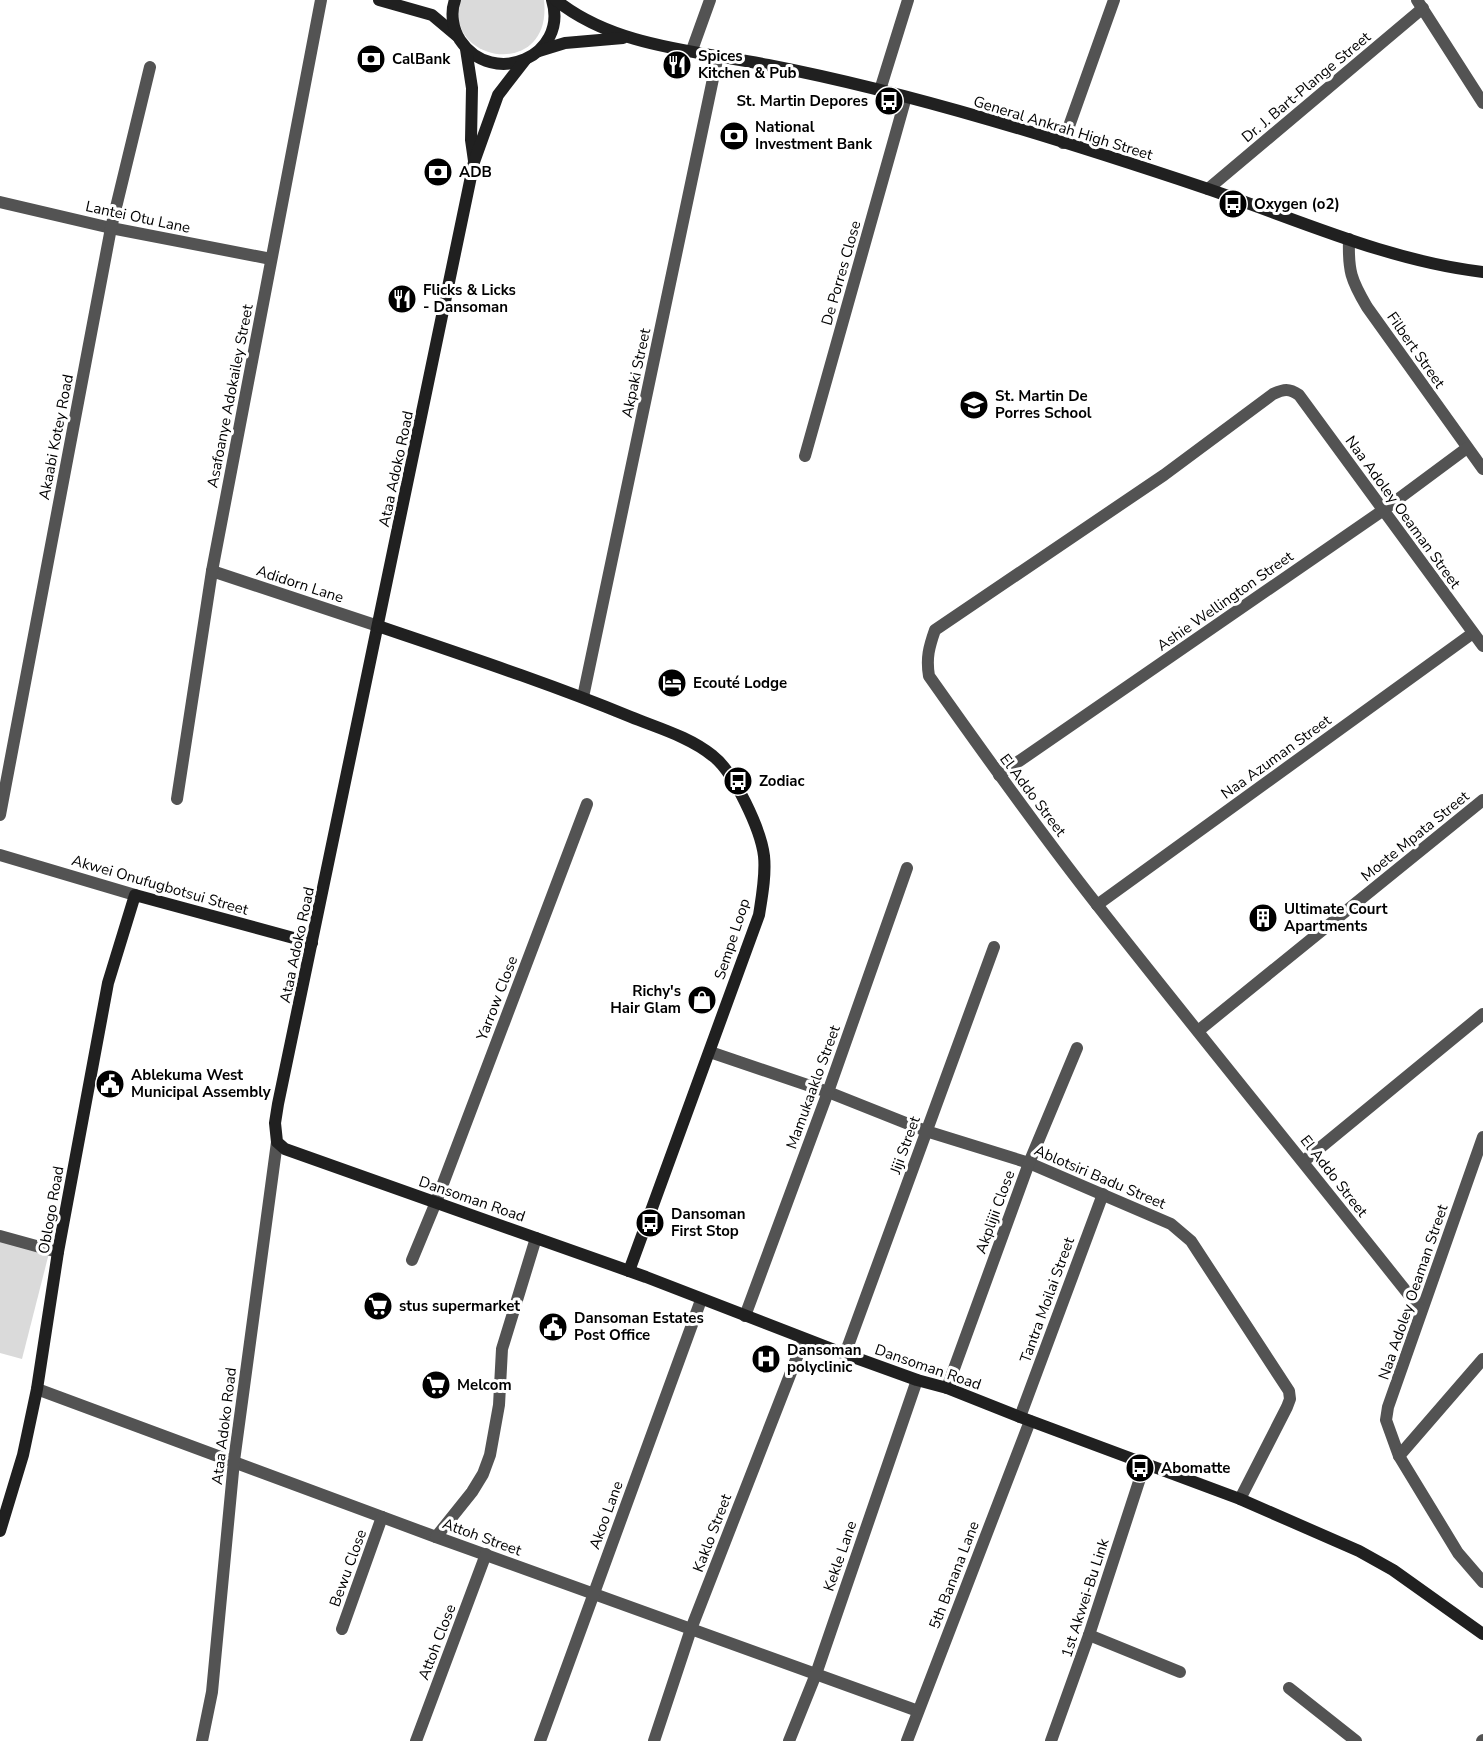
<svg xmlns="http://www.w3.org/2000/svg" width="1483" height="1741" font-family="'Nunito Sans',sans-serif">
<rect width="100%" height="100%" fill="#fff"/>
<g fill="#dadada">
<path d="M461 0H544C553 82 441 62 461 0Z"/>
<path d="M0 1241 49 1253 22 1359 0 1353Z"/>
</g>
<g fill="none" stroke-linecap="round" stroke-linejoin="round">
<g stroke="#535353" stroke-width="12">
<path d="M1417 0 1483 103"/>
<path d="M692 50 710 0"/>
<path d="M880 90 908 0"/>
<path d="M1063 143 1114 0"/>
<path d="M1208 189 1423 8"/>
<path d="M0 202 111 228 271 259"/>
<path d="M1349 239C1348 271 1351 280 1367 307L1483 469"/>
<path d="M805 456 906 97"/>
<path d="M212 571 378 626"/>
<path d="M583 697 718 55"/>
<path d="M999 775 1382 511 1467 448"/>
<path d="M177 799 212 571 321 0"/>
<path d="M0 815 111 228 150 67"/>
<path d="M1097 905 1473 633"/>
<path d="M1198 1031 1483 800"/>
<path d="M710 1052 828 1092 926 1131 1029 1163 1171 1224 1191 1241 1289 1391 1290 1399 1287 1407 1240 1499"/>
<path d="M1483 1137 1388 1407 1386 1420 1399 1456 1458 1553 1483 1582"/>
<path d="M1304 1161 1483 1014"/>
<path d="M0 1236 58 1252"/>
<path d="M412 1260 436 1202 587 804"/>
<path d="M1421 1310C1314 1175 1205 1042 1098 906 1039 831 984 754 929 676 926 658 929 647 935 630L1164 475 1273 394C1284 389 1289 388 1299 395L1483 646"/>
<path d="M745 1316 828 1092 907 868"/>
<path d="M845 1354 994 947"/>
<path d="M947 1388 1029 1163 1077 1048"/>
<path d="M37 1389 436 1537 918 1711"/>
<path d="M1020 1417 1103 1194"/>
<path d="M1399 1456 1483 1359"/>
<path d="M436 1537 472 1492 483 1474 490 1455 499 1405 502 1349 536 1238"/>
<path d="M342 1629 382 1517"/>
<path d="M1089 1635 1180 1672"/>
<path d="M1289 1688 1356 1741"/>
<path d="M202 1741 212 1692 234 1461 277 1142"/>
<path d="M416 1741 486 1554"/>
<path d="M540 1741 701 1300"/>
<path d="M654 1741 691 1629 804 1339"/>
<path d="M789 1741 816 1674 917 1380"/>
<path d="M907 1741 1030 1421"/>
<path d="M1051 1741 1089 1635 1145 1463"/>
<path d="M1482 1741 1483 1740"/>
</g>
<path stroke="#535353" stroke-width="12" d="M0 855 135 895"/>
<g stroke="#202020" stroke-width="12">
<path d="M379 0 432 15 457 36"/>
<path d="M455 0C450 13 453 29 460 40 493 89 569 56 552 0"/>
<path d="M556 0C614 47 697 51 768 65 917 94 1064 141 1208 189 1299 220 1388 261 1483 272"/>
<path d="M466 49 472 88 471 140 474 161"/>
<path d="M539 51 565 43 623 38"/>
<path d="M525 60 498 95 474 162 278 1104 275 1123 277 1142 285 1149 646 1277 845 1354 917 1380 947 1388 1020 1417 1240 1499 1359 1551 1393 1570 1483 1634"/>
<path d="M378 626C463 655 548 683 631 717 658 728 690 737 713 756 734 772 761 830 764 856 766 875 762 896 759 915L629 1271"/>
<path d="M0 1531 23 1455 37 1389 58 1252 108 983 135 895 312 943"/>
</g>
</g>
<defs>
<g id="bank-disc" transform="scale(1.5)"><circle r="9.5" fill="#000" stroke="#fff"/><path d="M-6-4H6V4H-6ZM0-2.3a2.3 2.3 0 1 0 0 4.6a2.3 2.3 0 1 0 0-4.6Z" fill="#fff"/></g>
<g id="restaurant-disc" transform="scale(1.5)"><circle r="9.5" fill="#000" stroke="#fff"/><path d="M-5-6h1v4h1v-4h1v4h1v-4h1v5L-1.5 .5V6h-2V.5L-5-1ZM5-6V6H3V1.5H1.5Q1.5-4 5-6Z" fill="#fff"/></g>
<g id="bus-disc" transform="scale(1.5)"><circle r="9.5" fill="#000" stroke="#fff"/><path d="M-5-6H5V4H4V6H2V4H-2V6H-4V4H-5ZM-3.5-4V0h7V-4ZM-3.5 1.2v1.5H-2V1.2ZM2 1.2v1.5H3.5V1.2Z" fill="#fff"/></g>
<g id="school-disc" transform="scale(1.5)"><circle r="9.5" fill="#000" stroke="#fff"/><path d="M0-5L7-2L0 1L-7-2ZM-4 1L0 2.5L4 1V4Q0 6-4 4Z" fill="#fff"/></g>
<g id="hotel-disc" transform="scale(1.5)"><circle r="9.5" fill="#000" stroke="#fff"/><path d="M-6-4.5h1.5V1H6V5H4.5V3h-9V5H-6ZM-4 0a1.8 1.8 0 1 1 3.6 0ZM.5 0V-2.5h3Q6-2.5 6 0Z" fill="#fff"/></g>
<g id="building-disc" transform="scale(1.5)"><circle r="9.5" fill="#000" stroke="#fff"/><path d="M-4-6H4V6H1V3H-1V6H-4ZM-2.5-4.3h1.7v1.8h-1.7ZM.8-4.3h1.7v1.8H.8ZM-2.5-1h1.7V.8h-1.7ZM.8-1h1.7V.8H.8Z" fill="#fff"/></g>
<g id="shop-disc" transform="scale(1.5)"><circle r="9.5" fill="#000" stroke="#fff"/><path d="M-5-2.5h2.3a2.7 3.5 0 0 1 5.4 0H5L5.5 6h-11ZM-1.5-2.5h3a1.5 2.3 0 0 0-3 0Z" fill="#fff"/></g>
<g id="civic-disc" transform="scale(1.5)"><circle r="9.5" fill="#000" stroke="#fff"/><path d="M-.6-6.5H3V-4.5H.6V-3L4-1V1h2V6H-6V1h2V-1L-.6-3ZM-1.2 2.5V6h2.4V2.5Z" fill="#fff"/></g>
<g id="supermarket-disc" transform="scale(1.5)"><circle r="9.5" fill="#000" stroke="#fff"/><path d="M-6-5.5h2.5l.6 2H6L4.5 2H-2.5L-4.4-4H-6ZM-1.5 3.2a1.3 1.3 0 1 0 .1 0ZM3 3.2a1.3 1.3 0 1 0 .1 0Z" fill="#fff"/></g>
<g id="hospital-disc" transform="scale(1.5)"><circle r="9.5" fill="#000" stroke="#fff"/><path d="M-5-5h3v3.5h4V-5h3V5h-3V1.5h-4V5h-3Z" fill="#fff"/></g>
</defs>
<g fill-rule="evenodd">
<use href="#bank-disc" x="371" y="59"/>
<use href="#restaurant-disc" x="677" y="65"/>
<use href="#bus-disc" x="889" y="101"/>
<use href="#bank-disc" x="734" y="136"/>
<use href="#bank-disc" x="438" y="172"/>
<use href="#bus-disc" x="1233" y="204"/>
<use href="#restaurant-disc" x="402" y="299"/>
<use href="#school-disc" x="974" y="405"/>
<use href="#hotel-disc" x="672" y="683"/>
<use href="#bus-disc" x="738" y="781"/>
<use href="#building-disc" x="1263" y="918"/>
<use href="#shop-disc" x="702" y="1000"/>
<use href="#civic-disc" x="110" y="1084"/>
<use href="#bus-disc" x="650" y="1223"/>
<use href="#supermarket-disc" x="378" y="1306"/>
<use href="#civic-disc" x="553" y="1327"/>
<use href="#hospital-disc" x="766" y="1359"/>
<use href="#supermarket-disc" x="436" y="1385"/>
<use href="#bus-disc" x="1140" y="1468"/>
</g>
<g text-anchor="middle" stroke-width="6" stroke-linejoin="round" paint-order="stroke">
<g font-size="15" font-weight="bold" fill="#000" stroke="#fff" text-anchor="start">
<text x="698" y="61">Spices<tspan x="698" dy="17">Kitchen &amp; Pub</tspan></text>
<text x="392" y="64">CalBank</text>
<text x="868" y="106" text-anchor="end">St. Martin Depores</text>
<text x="755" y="132">National<tspan x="755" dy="17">Investment Bank</tspan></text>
<text x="459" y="177">ADB</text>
<text x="1254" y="209">Oxygen (o2)</text>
<text x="423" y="295">Flicks &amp; Licks<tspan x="423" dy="17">- Dansoman</tspan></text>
<text x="995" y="401">St. Martin De<tspan x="995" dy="17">Porres School</tspan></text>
<text x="693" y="688">Ecouté Lodge</text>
<text x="759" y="786">Zodiac</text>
<text x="1284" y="914">Ultimate Court<tspan x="1284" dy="17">Apartments</tspan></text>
<text x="681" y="996" text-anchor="end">Richy's<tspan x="681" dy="17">Hair Glam</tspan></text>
<text x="131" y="1080">Ablekuma West<tspan x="131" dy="17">Municipal Assembly</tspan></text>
<text x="671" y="1219">Dansoman<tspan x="671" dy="17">First Stop</tspan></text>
<text x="399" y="1311">stus supermarket</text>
<text x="574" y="1323">Dansoman Estates<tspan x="574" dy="17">Post Office</tspan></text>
<text x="787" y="1355">Dansoman<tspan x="787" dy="17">polyclinic</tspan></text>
<text x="457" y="1390">Melcom</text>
<text x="1161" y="1473">Abomatte</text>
</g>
<g font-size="15" fill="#000" stroke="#fff">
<text transform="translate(1306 87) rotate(-40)" y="5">Dr. J. Bart-Plange Street</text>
<text transform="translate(1063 128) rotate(17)" y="5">General Ankrah High Street</text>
<text transform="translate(138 217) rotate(12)" y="5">Lantei Otu Lane</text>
<text transform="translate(841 273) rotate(-74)" y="5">De Porres Close</text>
<text transform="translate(1416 350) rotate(55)" y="5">Filbert Street</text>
<text transform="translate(636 373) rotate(-78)" y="5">Akpaki Street</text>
<text transform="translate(230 396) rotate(-79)" y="5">Asafoanye Adokailey Street</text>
<text transform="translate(56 437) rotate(-79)" y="5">Akaabi Kotey Road</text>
<text transform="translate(396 469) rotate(-78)" y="5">Ataa Adoko Road</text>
<text transform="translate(1403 512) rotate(54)" y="5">Naa Adoley Oeaman Street</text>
<text transform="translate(300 584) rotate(18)" y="5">Adidorn Lane</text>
<text transform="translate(1225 601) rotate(-35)" y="5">Ashie Wellington Street</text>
<text transform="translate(1276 757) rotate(-36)" y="5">Naa Azuman Street</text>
<text transform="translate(1033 795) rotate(53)" y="5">El Addo Street</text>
<text transform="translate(1415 836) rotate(-39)" y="5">Moete Mpata Street</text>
<text transform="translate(160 885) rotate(16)" y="5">Akwei Onufugbotsui Street</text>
<text transform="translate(732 939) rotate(-72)" y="5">Sempe Loop</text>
<text transform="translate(297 945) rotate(-78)" y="5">Ataa Adoko Road</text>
<text transform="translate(497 998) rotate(-69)" y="5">Yarrow Close</text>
<text transform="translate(813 1087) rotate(-70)" y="5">Mamukaaklo Street</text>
<text transform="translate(905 1145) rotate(-70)" y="5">Jiji Street</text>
<text transform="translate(1334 1176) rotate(52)" y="5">El Addo Street</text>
<text transform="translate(1100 1177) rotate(23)" y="5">Ablotsiri Badu Street</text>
<text transform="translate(472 1199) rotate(19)" y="5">Dansoman Road</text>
<text transform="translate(51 1210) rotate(-80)" y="5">Oblogo Road</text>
<text transform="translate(995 1212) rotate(-70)" y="5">Akplijii Close</text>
<text transform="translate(1413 1292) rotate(-71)" y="5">Naa Adoley Oeaman Street</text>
<text transform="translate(1047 1300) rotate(-70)" y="5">Tantra Moilai Street</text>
<text transform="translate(928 1367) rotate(19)" y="5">Dansoman Road</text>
<text transform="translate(224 1426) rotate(-83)" y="5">Ataa Adoko Road</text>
<text transform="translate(606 1515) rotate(-70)" y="5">Akoo Lane</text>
<text transform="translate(712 1533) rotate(-69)" y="5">Kaklo Street</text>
<text transform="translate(482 1537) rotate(20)" y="5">Attoh Street</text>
<text transform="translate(840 1556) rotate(-71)" y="5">Kekle Lane</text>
<text transform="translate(348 1568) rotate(-70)" y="5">Bewu Close</text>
<text transform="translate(954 1575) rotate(-69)" y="5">5th Banana Lane</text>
<text transform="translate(1085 1598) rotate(-72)" y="5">1st Akwei-Bu Link</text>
<text transform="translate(437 1642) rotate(-69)" y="5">Attoh Close</text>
</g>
</g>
</svg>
